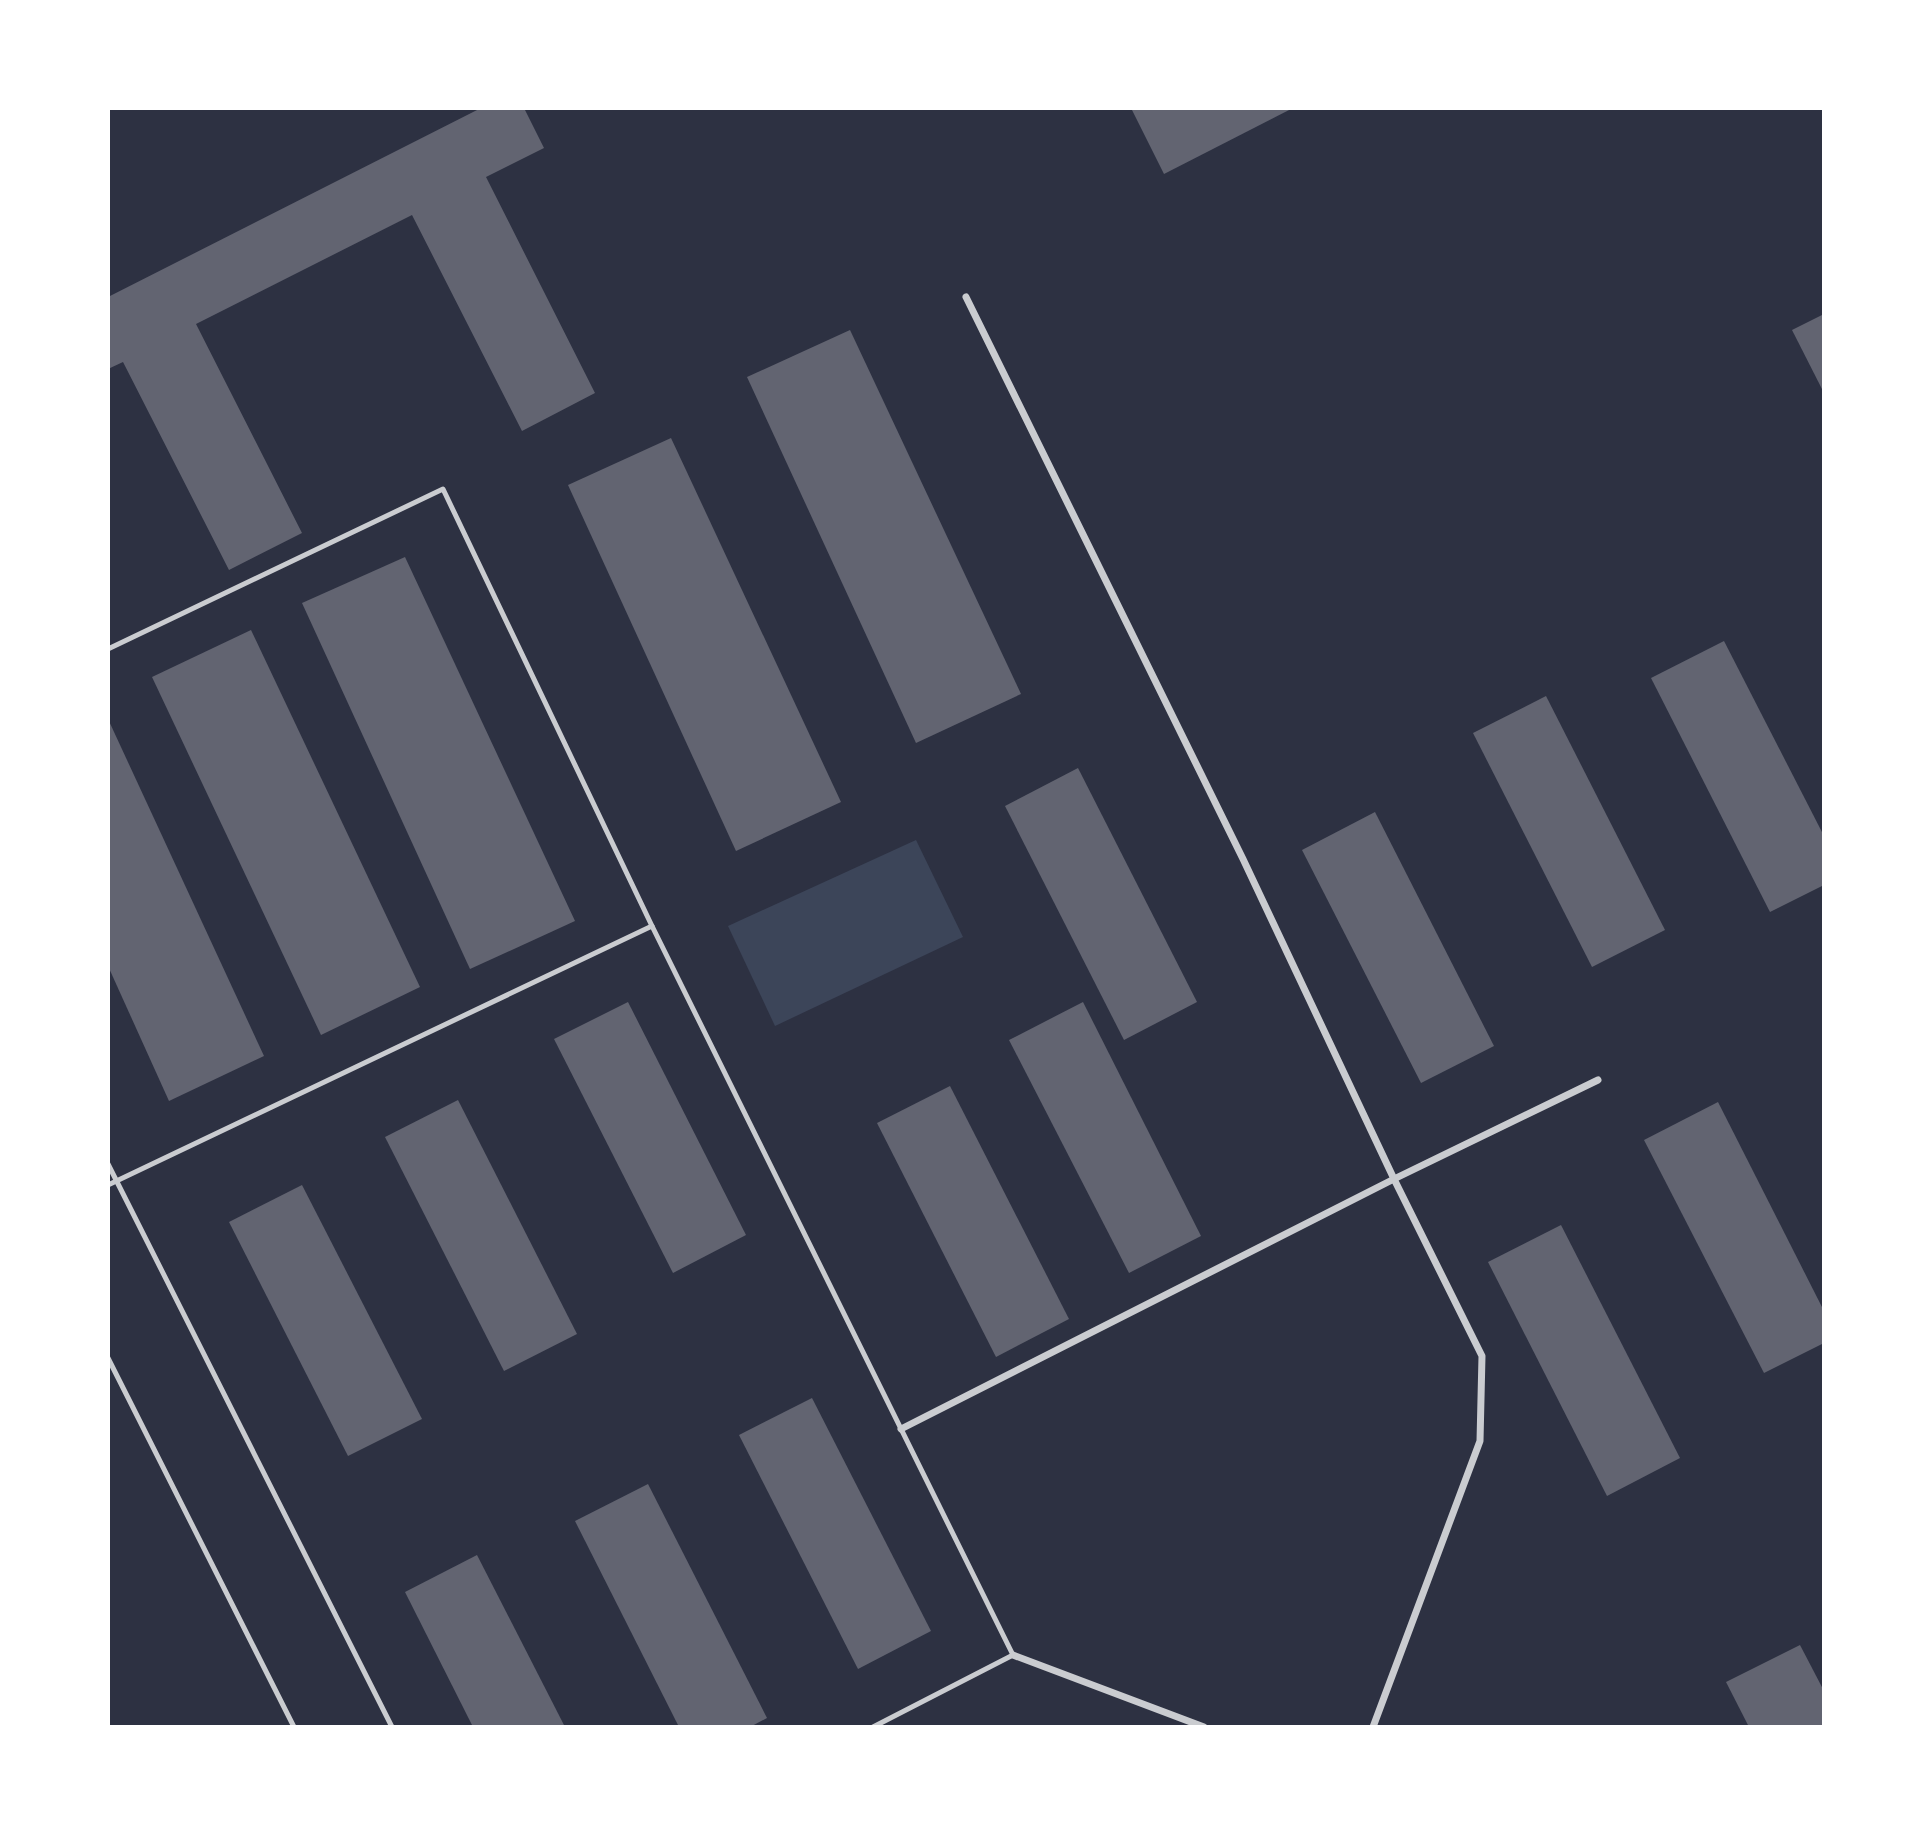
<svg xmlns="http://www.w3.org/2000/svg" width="1932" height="1835" font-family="'IBM Plex Sans',sans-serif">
<rect width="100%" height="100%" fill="#2d3142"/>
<path fill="#3c4559" d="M916 840 963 937 775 1026 728 926Z"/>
<g fill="#626471">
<path d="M481 108H524L544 148 486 177 595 393 522 431 412 215 196 324 302 533 229 570 123 362 108 369V297Z"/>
<path d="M1131 108H1293L1164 174Z"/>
<path d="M1824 314V393L1792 330Z"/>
<path d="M850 330 1021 694 916 743 747 377Z"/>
<path d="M671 438 841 802 736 851 568 485Z"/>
<path d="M405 557 575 921 470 969 302 603Z"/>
<path d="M251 630 420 987 321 1035 152 677Z"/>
<path d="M1724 641 1824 836V885L1770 912 1651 678Z"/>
<path d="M1546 696 1665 930 1592 967 1473 733Z"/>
<path d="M108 719 264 1056 169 1101 108 966Z"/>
<path d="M1078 768 1197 1002 1124 1040 1005 806Z"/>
<path d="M1375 812 1494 1046 1421 1083 1302 850Z"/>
<path d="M628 1002 746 1235 673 1273 554 1039Z"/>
<path d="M1083 1002 1201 1236 1129 1273 1009 1040Z"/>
<path d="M950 1086 1069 1319 996 1357 877 1123Z"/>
<path d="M458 1100 577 1334 504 1371 385 1137Z"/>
<path d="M1718 1102 1824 1311V1343L1764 1373 1644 1140Z"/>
<path d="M302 1185 422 1419 348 1456 229 1222Z"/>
<path d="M1561 1225 1680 1458 1607 1496 1488 1262Z"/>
<path d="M812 1398 931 1631 858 1669 739 1435Z"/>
<path d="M648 1484 767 1718 750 1727H679L575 1521Z"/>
<path d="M477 1555 565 1727H473L405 1592Z"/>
<path d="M1800 1645 1824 1691V1727H1749L1726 1682Z"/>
</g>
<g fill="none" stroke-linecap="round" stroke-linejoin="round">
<g stroke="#caccd0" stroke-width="5">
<path d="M108 649 443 489 652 926 1013 1655 873 1727"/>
<path d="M108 1164 392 1727"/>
<path d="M108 1185 652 926"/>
<path d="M108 1358 294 1727"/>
</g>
<g stroke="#caccd0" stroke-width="7">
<path d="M966 297 1243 859 1394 1179 1482 1356 1480 1441 1373 1727"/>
<path d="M901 1429 1394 1179 1598 1080"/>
<path d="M1013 1655 1204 1727"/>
</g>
</g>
<rect width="1932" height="1835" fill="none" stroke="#ffffff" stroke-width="220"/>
</svg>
